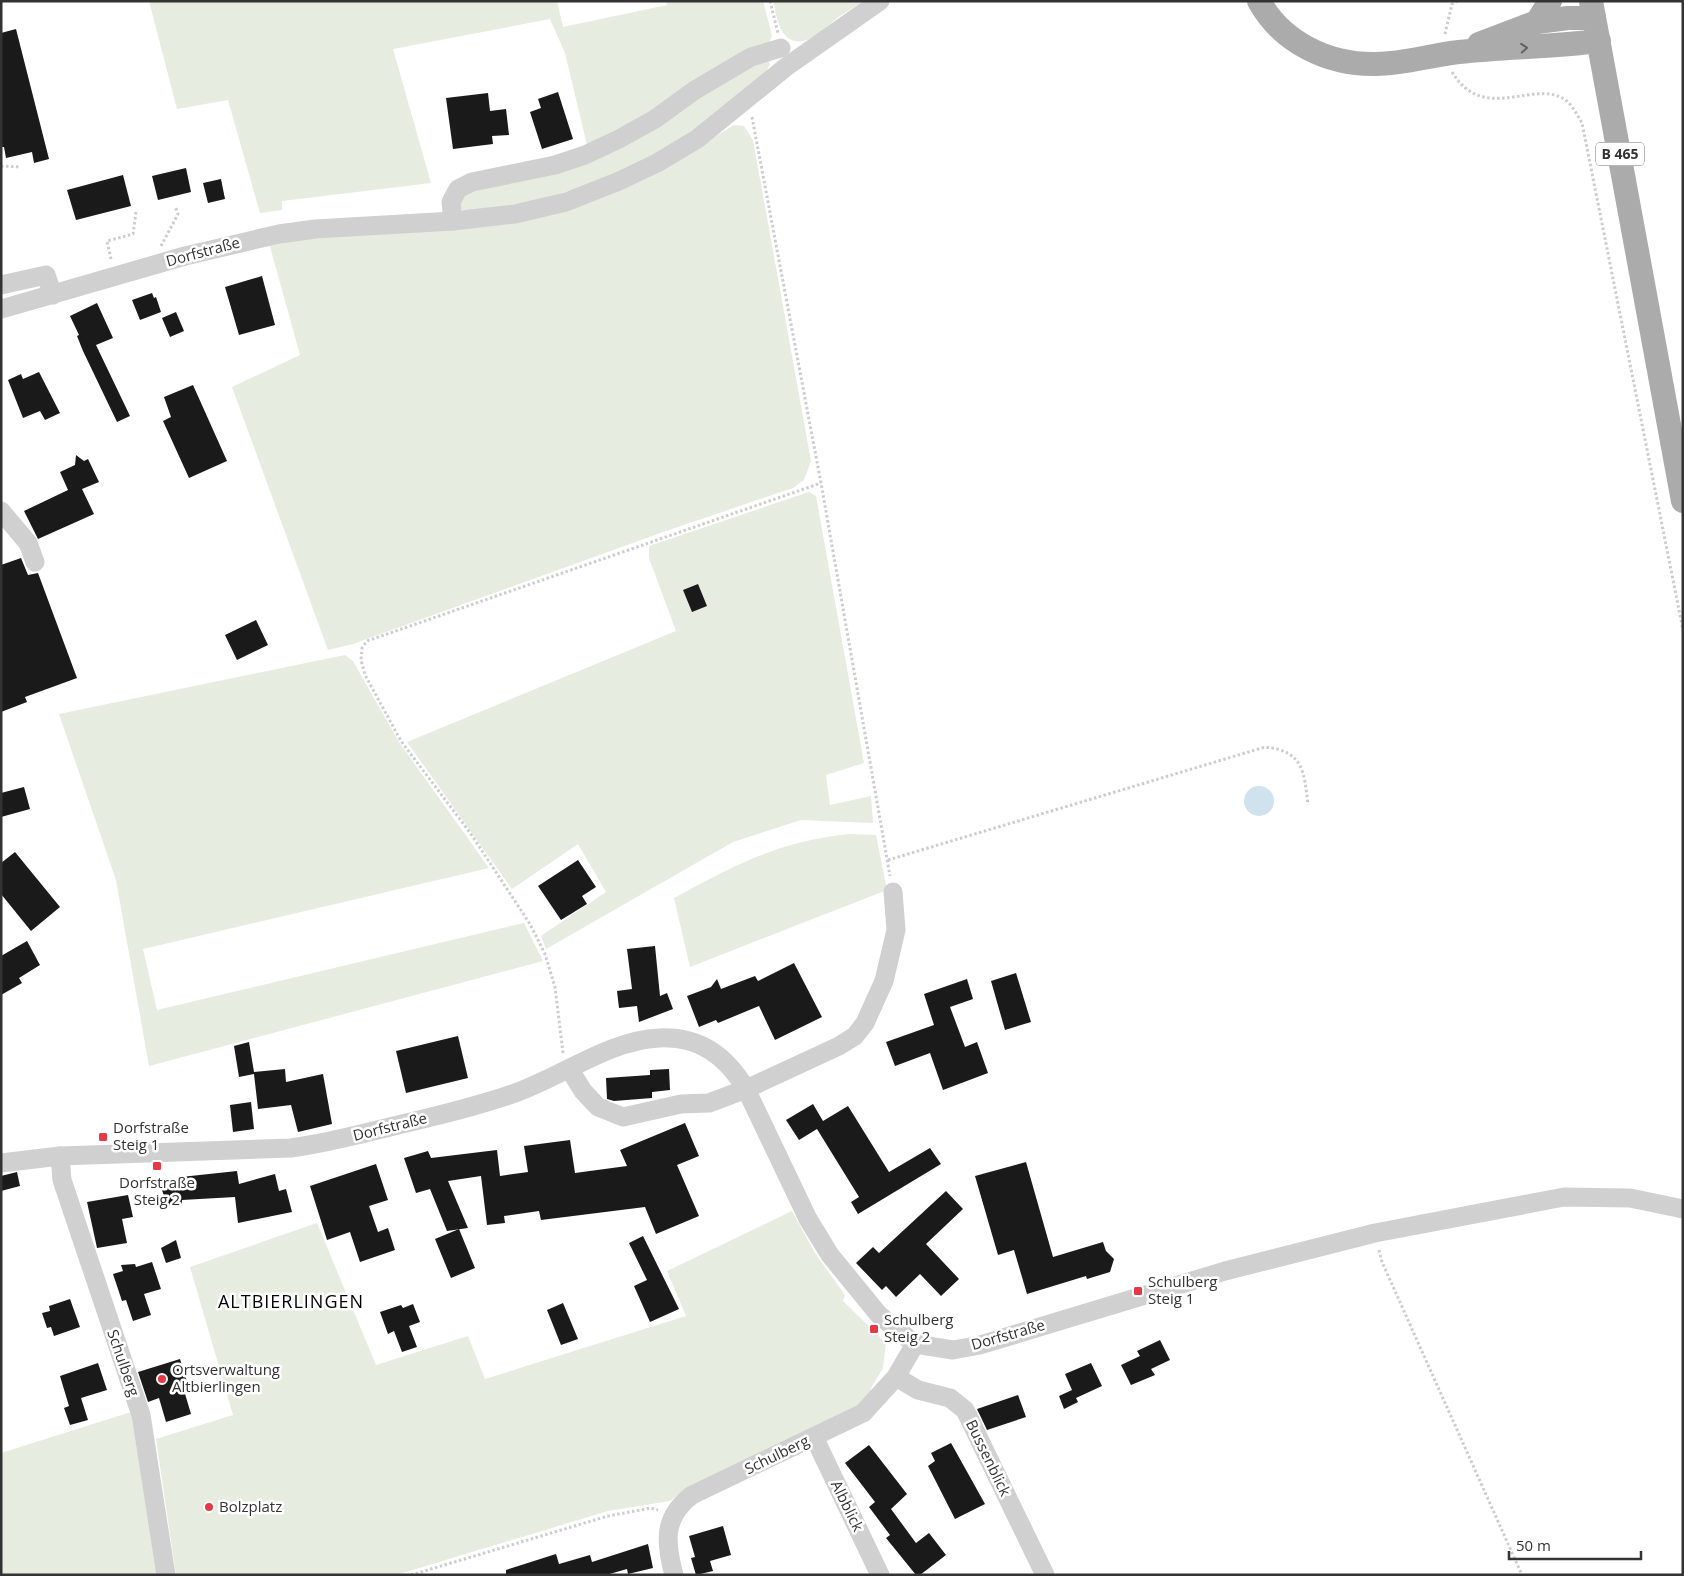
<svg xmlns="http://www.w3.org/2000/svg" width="1684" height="1576" font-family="'Open Sans',sans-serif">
<rect width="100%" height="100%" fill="#fff"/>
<g fill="#e6ecdf">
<path d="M149 1H557L563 27 667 5 666 1H763L772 36 769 43 588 149 565 53 550 19 393 49 431 183 282 201V210L260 213 228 100 177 109Z"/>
<path d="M773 1H863C856 6 848 11 840 16 826 26 802 55 784 34 777 25 776 12 773 1Z"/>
<path d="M768 61 770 64 764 77C738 96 713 119 685 136 631 171 568 196 505 206 492 207 472 214 460 209L458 200 478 189 563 167 746 65Z"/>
<path d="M734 125 744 126 753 140 811 461 804 480 793 488 666 531 353 644 328 650 232 387 300 355 269 243 570 210 615 193 649 177Z"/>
<path d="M809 492 816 496 864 763 826 775 830 805 871 796 873 823 801 820 733 842 546 949 541 936 606 892 578 844 512 889 407 742 676 631 649 558V546Z"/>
<path d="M345 655 353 661 399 742 489 868 143 949 157 1010 524 923 543 961 149 1066 116 880 59 714Z"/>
<path d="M849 834 876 835 887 890 690 967 674 898C737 864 777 842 849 834Z"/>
<path d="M792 1211 815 1253 845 1295 843 1301 886 1343 883 1368 871 1388V1393L858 1406 689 1486 670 1501 608 1511 396 1575H176L156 1439 233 1415 190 1267 317 1223 376 1365 468 1336 485 1379 686 1316 667 1271Z"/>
<path d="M131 1412 157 1575H1V1453Z"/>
</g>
<circle fill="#cfe2ee" cx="1259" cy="801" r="15"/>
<g fill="#1a1a1a">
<path d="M16 29 49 159 34 163 32 152 6 158 4 147H1V33Z"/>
<path d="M558 92 573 139 542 149 530 112 541 108 538 99Z"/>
<path d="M488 93 490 111 506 109 509 135 492 136 493 144 453 149 446 98Z"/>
<path d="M186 168 191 192 158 200 152 176Z"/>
<path d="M123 175 131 206 76 220 67 190Z"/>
<path d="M221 179 225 199 208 203 203 183Z"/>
<path d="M262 276 275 325 239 335 225 287Z"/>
<path d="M152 293 154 298 156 297 161 312 140 320 132 300Z"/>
<path d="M97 303 113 338 96 345 130 416 117 422 83 351 77 336 79 335 70 316Z"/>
<path d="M176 312 184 331 170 337 162 318Z"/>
<path d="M39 372 60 413 45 420 40 411 23 418 8 380 21 374 23 379Z"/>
<path d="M193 385 227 461 189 478 163 421 171 417 164 397Z"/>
<path d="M76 455 84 461 88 459 99 482 82 489 94 514 38 539 24 511 68 490 60 472 75 465Z"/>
<path d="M21 558 28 575 38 573 77 678 25 697 27 702 1 712V565Z"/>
<path d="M698 584 707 606 692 612 683 590Z"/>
<path d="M256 620 268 645 237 660 225 635Z"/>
<path d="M24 787 30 809 1 817V793Z"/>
<path d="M15 852 60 907 31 931 1 894V863Z"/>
<path d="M578 860 596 887 582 896 587 904 561 920 538 886Z"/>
<path d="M27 941 40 965 19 978 22 983 1 995V956Z"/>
<path d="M655 946 660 996 667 993 673 1009 639 1022 637 1006 619 1008 617 991 632 989 627 949Z"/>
<path d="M794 963 822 1017 775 1040 759 1006 718 1023 716 1020 699 1027 687 996 711 987 717 979 721 989 755 976 758 981Z"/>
<path d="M1016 973 1031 1022 1005 1030 991 981Z"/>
<path d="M967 979 973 999 950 1007 965 1047 977 1042 988 1073 943 1090 930 1053 895 1066 886 1042 934 1025 924 994Z"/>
<path d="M458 1036 468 1078 406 1093 396 1051Z"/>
<path d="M249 1042 254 1072 285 1069 286 1082 323 1074 332 1124 298 1132 291 1105 258 1109 254 1074 239 1077 234 1046Z"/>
<path d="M669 1069 670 1090 652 1092V1098L614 1101 607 1099 606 1078 650 1075V1070Z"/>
<path d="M251 1102 254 1129 233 1132 230 1105Z"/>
<path d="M813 1104 823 1121 848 1106 889 1172 930 1148 941 1164 858 1214 851 1202 859 1197 817 1129 799 1140 786 1120Z"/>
<path d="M685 1123 699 1156 677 1165 699 1216 656 1234 645 1207 541 1220 539 1211 504 1216 505 1223 487 1225 481 1176 448 1181 468 1228 447 1231 430 1189 416 1193 404 1158 428 1151 431 1158 497 1150 500 1176 528 1172 524 1146 570 1140 575 1173 627 1166 620 1150Z"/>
<path d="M1026 1162 1053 1257 1103 1242 1106 1251 1114 1259 1110 1272 1087 1279 1086 1276 1027 1294 1014 1250 998 1255 975 1176Z"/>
<path d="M376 1164 388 1200 369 1206 378 1232 388 1228 395 1250 360 1262 350 1232 327 1240 310 1186Z"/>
<path d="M237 1171 239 1184 275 1174 279 1191 286 1189 292 1212 238 1223 235 1197 182 1200V1204L167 1205 160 1184H170V1180L181 1179V1177Z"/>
<path d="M17 1172 20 1186 1 1191V1176Z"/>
<path d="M946 1191 963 1209 926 1244 959 1279 941 1296 920 1274 896 1297 886 1286 882 1290 856 1263 873 1247 879 1253Z"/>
<path d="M128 1195 133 1217 122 1219 127 1243 97 1248 87 1202Z"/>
<path d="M459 1229 475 1268 451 1278 435 1239Z"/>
<path d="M643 1236 679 1309 650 1322 634 1286 647 1280 629 1243Z"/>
<path d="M176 1240 181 1258 166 1263 161 1248Z"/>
<path d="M152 1262 161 1289 144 1294 151 1315 133 1321 126 1300 122 1301 113 1274 123 1271 121 1265 135 1264 136 1267Z"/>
<path d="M70 1299 80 1327 54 1336 51 1327 47 1328 42 1313 50 1311 49 1306Z"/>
<path d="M563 1303 578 1339 561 1345 547 1310Z"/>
<path d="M413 1304 420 1322 409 1326 417 1347 402 1352 394 1331 388 1334 380 1312 401 1305 403 1308Z"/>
<path d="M1160 1340 1170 1360 1151 1369 1155 1375 1131 1385 1121 1365 1140 1356 1137 1351Z"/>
<path d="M180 1359 188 1385 183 1387 191 1414 166 1422 159 1398 148 1402 138 1372Z"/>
<path d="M98 1363 107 1390 81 1398 88 1420 70 1425 64 1408 69 1406 60 1376Z"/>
<path d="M1091 1363 1102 1386 1076 1398 1078 1402 1064 1409 1059 1396 1072 1390 1065 1374Z"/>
<path d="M1018 1395 1026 1417 987 1430 977 1409Z"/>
<path d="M951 1443 985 1504 955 1519 928 1466 935 1461 931 1453Z"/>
<path d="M869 1445 907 1494 891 1509 916 1543 929 1533 946 1555 920 1575H916L886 1538 890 1535 869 1507 875 1502 845 1463Z"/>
<path d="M723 1526 731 1555 710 1561 713 1571 696 1575 691 1558 695 1557 689 1536Z"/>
<path d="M648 1544 653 1568 628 1574 627 1569 606 1575H506V1570L556 1554 559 1564 590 1555 592 1562Z"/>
</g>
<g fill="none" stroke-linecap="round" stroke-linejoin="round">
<g stroke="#cdcdcd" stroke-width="3" stroke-dasharray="2.5 2.5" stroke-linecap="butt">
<path d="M770 1 778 33"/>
<path d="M1445 34 1452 4 1457 1"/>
<path d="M1452 72C1485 127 1539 74 1569 103 1574 109 1578 116 1582 123L1683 630"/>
<path d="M752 117 821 483 890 876"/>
<path d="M1 166 21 167"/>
<path d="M161 246 178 214 175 206"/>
<path d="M111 259 107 241 133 234 136 212"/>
<path d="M888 860 1265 747C1304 751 1304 772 1308 805"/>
<path d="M563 1053 555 987 545 954 530 924 471 834 401 741 365 675 361 660 362 648 367 641 821 483"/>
<path d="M1379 1250 1382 1262 1522 1575"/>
<path d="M411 1575 608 1516 651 1508 658 1510"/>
</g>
<g stroke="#d0d0d0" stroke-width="19">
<path d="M453 221 451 202 458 189 472 182 555 165 585 155 619 139 655 119 695 90 751 57 781 48"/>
<path d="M1 285 46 275 53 295"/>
<path d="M1 309 185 256 279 234 315 229 453 221 515 214 566 202 617 182 657 163 697 139 786 67 880 1"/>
<path d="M1 511 28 543 35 562"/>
<path d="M570 1070 583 1091 598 1107 623 1117 681 1104 709 1103 746 1089 839 1046 855 1036 865 1023 884 981 896 930 893 892"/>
<path d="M60 1156 62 1180 141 1415 166 1575"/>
<path d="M1 1163 60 1156 291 1148C329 1143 365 1133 402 1124 440 1115 478 1106 515 1093 561 1077 610 1040 659 1038 700 1036 726 1056 746 1089L808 1219 830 1255 879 1315 915 1344 953 1350 980 1345 1225 1271 1375 1233 1564 1197 1630 1198 1683 1209"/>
<path d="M896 1377 918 1390 950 1398 965 1410 1045 1575"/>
<path d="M814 1437 880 1575"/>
<path d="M674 1575C665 1542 663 1517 692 1495L863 1413 896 1377 915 1344"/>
</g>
<g stroke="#ababab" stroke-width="24">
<path d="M1259 1C1282 43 1329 65 1376 64 1404 64 1431 55 1459 52 1505 47 1552 47 1599 41"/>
<path d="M1591 1 1683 501"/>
<path d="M1537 22 1568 18H1594"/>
<path d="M1479 44 1537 22 1550 1"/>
</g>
</g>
<defs><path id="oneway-chevron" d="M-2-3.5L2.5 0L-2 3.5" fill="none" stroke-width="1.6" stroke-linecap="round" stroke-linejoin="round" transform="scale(1.25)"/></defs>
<use stroke="#636363" href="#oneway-chevron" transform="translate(1524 48) rotate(-4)"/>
<g fill="#e63946" stroke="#fff" stroke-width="2">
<rect x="98" y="1132" width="10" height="10" rx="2.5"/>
<rect x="152" y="1161" width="10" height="10" rx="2.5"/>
<rect x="1133" y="1286" width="10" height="10" rx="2.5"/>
<rect x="869" y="1324" width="10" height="10" rx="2.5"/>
<circle cx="162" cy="1379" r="5"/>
<circle cx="209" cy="1507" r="5"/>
</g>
<g text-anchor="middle" stroke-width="5" stroke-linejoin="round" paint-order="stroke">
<rect fill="#fff" stroke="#707070" stroke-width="1" x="1596" y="142.5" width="48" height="23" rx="4"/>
<g font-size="14" font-weight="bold" fill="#333">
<text x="1620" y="159">B 465</text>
</g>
<g font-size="15" fill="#333" stroke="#fff">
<text transform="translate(203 252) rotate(-15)" y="5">Dorfstraße</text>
<text transform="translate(390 1127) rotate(-14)" y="5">Dorfstraße</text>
<text transform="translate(1008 1335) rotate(-16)" y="5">Dorfstraße</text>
<text transform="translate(123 1363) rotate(71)" y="5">Schulberg</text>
<text transform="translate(777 1455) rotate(-26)" y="5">Schulberg</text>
<text transform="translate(988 1458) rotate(64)" y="5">Bussenblick</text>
<text transform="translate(847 1506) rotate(64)" y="5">Albblick</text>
</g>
<g font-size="15" fill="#333" stroke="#fff" text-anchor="start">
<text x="113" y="1133">Dorfstraße<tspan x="113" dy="17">Steig 1</tspan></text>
<text x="157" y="1188" text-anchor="middle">Dorfstraße<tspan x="157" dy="17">Steig 2</tspan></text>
<text x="1148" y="1287">Schulberg<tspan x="1148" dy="17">Steig 1</tspan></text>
<text x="884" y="1325">Schulberg<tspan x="884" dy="17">Steig 2</tspan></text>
<text x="172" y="1375">Ortsverwaltung<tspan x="172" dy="17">Altbierlingen</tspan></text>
<text x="219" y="1512">Bolzplatz</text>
</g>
<g font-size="18" letter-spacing="1" fill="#000" stroke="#fff">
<text x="291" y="1308">ALTBIERLINGEN</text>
</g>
</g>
<rect width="1684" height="1576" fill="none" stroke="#333333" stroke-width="5"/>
<path d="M1509 1551v8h132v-8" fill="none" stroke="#333333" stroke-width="2.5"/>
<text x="1516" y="1551" font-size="15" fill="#333333" stroke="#ffffff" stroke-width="4" paint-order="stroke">50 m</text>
</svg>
